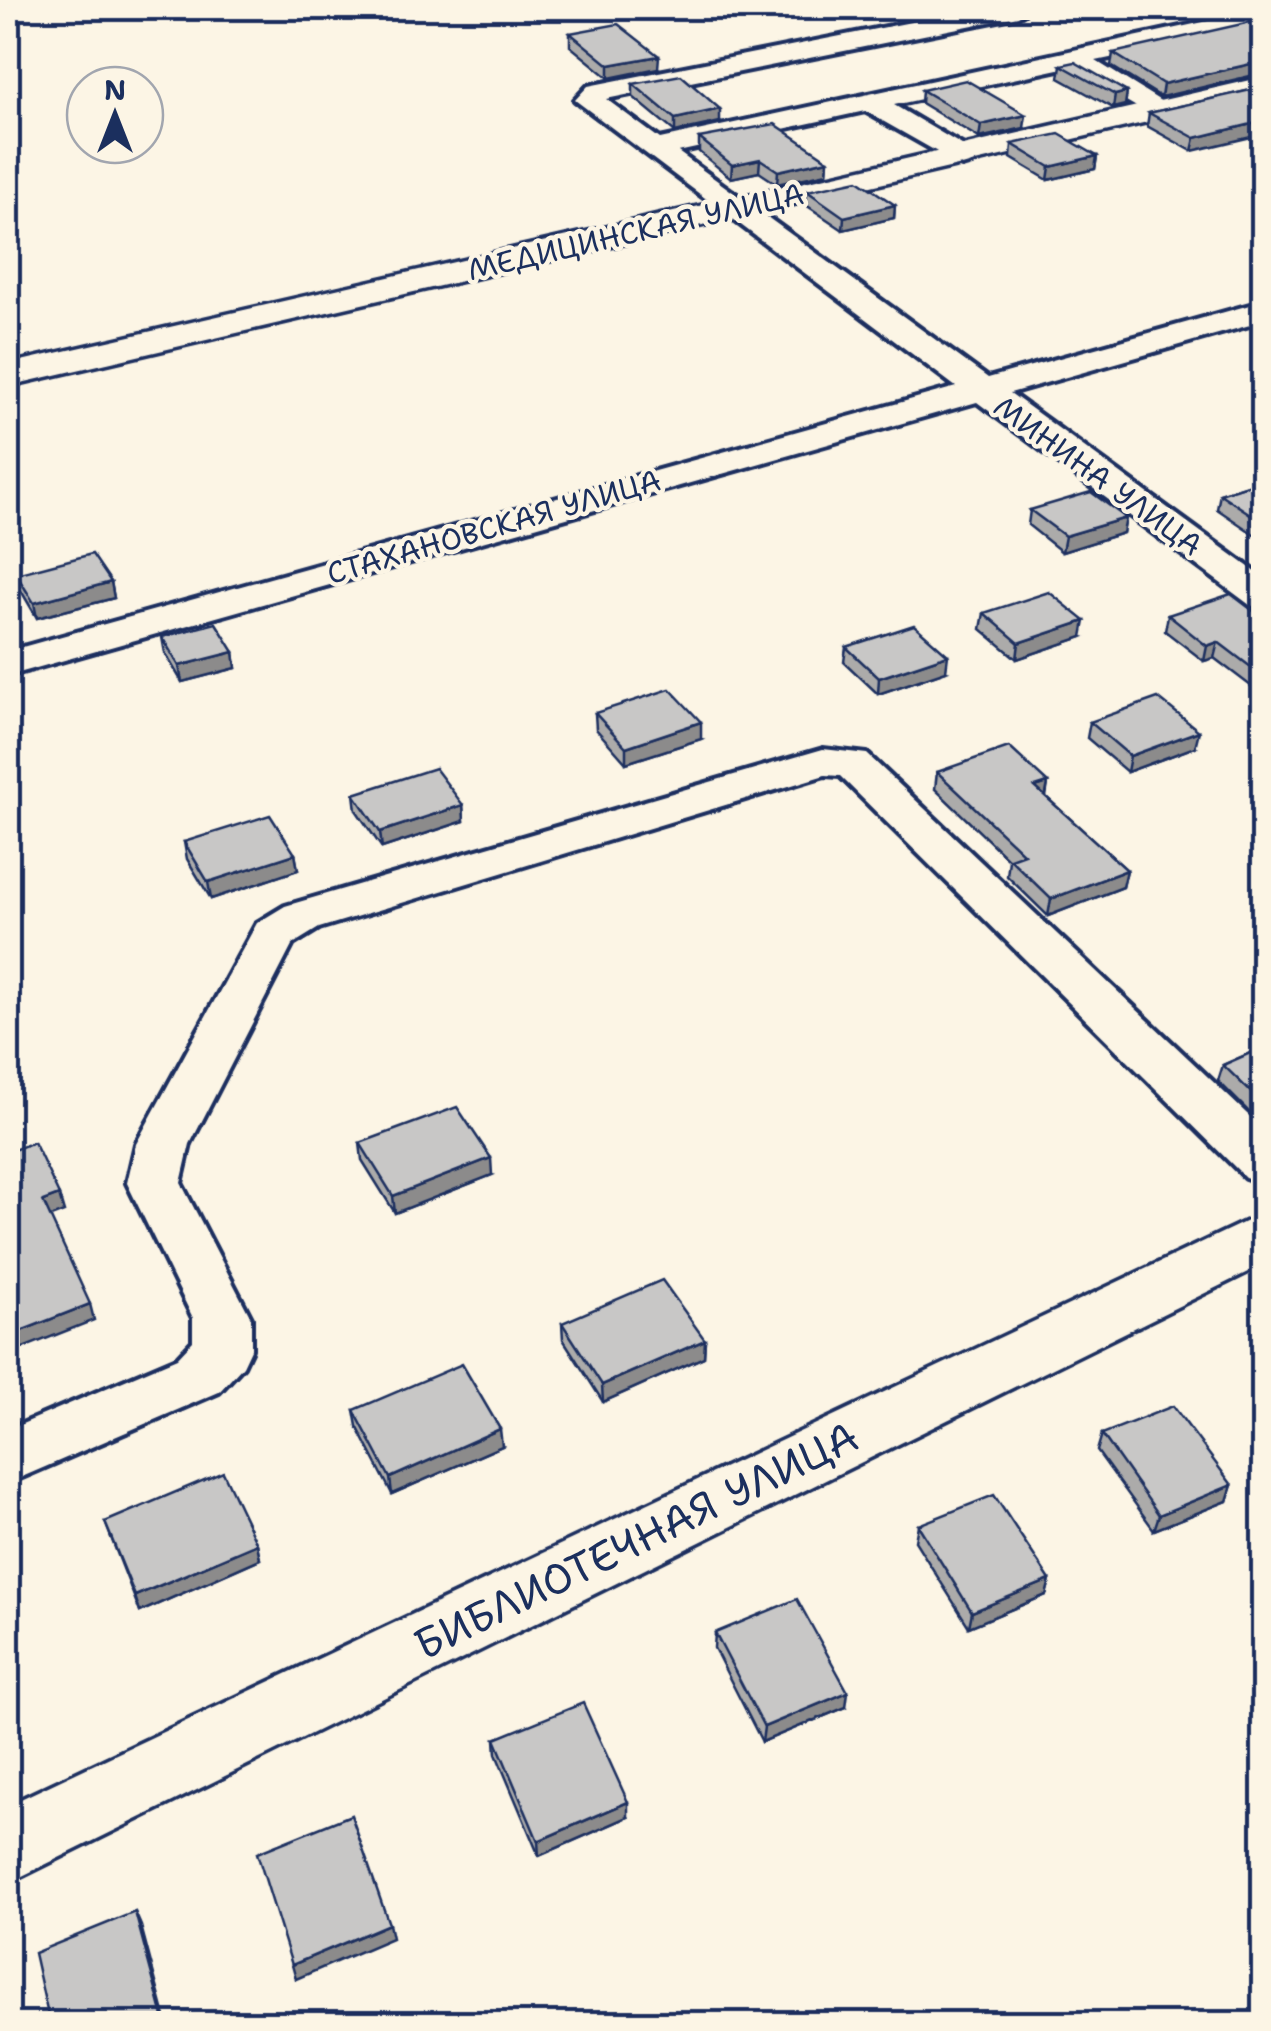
<svg xmlns="http://www.w3.org/2000/svg" width="1271" height="2031" font-family="'Shantell Sans',sans-serif">
<rect width="100%" height="100%" fill="#fcf5e5"/>
<filter id="ink" filterUnits="userSpaceOnUse"><feTurbulence type="fractalNoise" baseFrequency=".01" numOctaves="2"/><feDisplacementMap in="SourceGraphic" scale="20" xChannelSelector="R" yChannelSelector="G"/><feConvolveMatrix kernelMatrix="1 2 1 2 8 2 1 2 1" color-interpolation-filters="sRGB"/></filter>
<g filter="url(#ink)">
<g fill="none" stroke-linecap="round" stroke-linejoin="round">
<g stroke="#1b2f5e" stroke-width="8">
<g id="minor">
<path d="M982 8H1031L1018 16 606 99 660 139 1264 9V25L1096 61 1167 105 1171 111 1157 119 1068 67 894 105 972 151 976 157 972 163 962 166 865 111 678 152 988 378 1264 301V321L1010 393 1264 578V609L1250 605 977 402 8 676V651L956 387 575 100 588 86 598 84Z"/>
<path d="M823 749 867 754 1264 1130V1183L1245 1177 840 776 825 775 319 928 293 944 190 1144 181 1183 251 1318V1349L243 1366 219 1392 8 1483V1430L177 1358 193 1341V1318L127 1183 136 1144 257 923 285 906Z"/>
</g>
</g>
<g stroke="#1b2f5e" stroke-width="7">
<g id="tertiary">
<path d="M1264 77V95L8 386V364Z"/>
<path d="M1264 1213V1264L8 1883V1805Z"/>
</g>
</g>
<use href="#minor" fill="#fcf5e5" fill-rule="evenodd"/>
<use href="#tertiary" fill="#fcf5e5" fill-rule="evenodd"/>
</g>
<g fill="#acabaa" stroke="#1b2f5e" stroke-width="2.5">
<path d="M570 33 658 68 609 78 570 46Z"/>
<path d="M1113 53 1263 73 1161 97 1111 66Z"/>
<path d="M1061 65 1127 92 1125 105 1113 108 1059 78Z"/>
<path d="M633 84 720 122 675 132 633 97Z"/>
<path d="M1264 87 1192 151 1147 126 1149 113Z"/>
<path d="M922 90 1024 128 979 138 921 103Z"/>
<path d="M699 138 828 160 827 173 777 184 759 172 731 178 699 152Z"/>
<path d="M1012 144 1097 156 1095 169 1048 180 1011 158Z"/>
<path d="M807 191 895 205 894 218 843 230 806 205Z"/>
<path d="M1264 480V541L1217 509 1220 494Z"/>
<path d="M1030 510 1126 518 1123 533 1062 552 1028 525Z"/>
<path d="M16 574 111 582 114 598 37 618 20 589Z"/>
<path d="M984 613 1082 637 1017 659 981 629Z"/>
<path d="M1168 615 1264 619V696L1214 658 1204 661 1165 631Z"/>
<path d="M162 637 234 652 236 668 182 682 165 653Z"/>
<path d="M846 647 946 671 878 694 844 662Z"/>
<path d="M595 713 701 739 626 763 596 729Z"/>
<path d="M1090 722 1195 747 1127 772 1087 738Z"/>
<path d="M937 772 1048 783 1046 797 1127 870 1123 887 1048 916 1007 876 1009 860 935 789Z"/>
<path d="M354 794 463 805 464 821 382 848 356 810Z"/>
<path d="M184 842 295 854 298 870 211 899 187 859Z"/>
<path d="M1264 1047V1127L1218 1081 1223 1065Z"/>
<path d="M360 1143 492 1175 395 1213 362 1160Z"/>
<path d="M562 1323 705 1340 704 1357 603 1402 563 1339Z"/>
<path d="M354 1410 502 1446 392 1494 357 1426Z"/>
<path d="M1102 1434 1232 1485 1227 1501 1154 1530 1097 1451Z"/>
<path d="M105 1522 257 1544 260 1559 140 1612Z"/>
<path d="M918 1525 1050 1580 1046 1595 969 1627 915 1541Z"/>
<path d="M715 1633 846 1707 762 1742 714 1648Z"/>
<path d="M495 1739 628 1817 539 1856 496 1754Z"/>
</g>
<g fill="#8c8b8b" stroke="#1b2f5e" stroke-width="2.5">
<path d="M659 56 658 68 609 78V65Z"/>
<path d="M1264 61 1263 73 1161 97 1163 84Z"/>
<path d="M1127 92 1125 105 1113 108 1115 95Z"/>
<path d="M720 109V122L675 132V119Z"/>
<path d="M1026 115 1024 128 979 138 981 125Z"/>
<path d="M1264 121V134L1192 151 1195 138Z"/>
<path d="M1097 156 1095 169 1048 180 1050 167Z"/>
<path d="M760 159 759 172 731 178 732 165Z"/>
<path d="M828 160 827 173 777 184 778 171Z"/>
<path d="M895 205 894 218 843 230 844 217Z"/>
<path d="M1126 518 1123 533 1062 552 1065 536Z"/>
<path d="M111 582 114 598 37 618 34 603Z"/>
<path d="M1085 621 1082 637 1017 659 1019 643Z"/>
<path d="M1218 642 1214 658 1204 661 1207 646Z"/>
<path d="M234 652 236 668 182 682 179 666Z"/>
<path d="M948 655 946 671 878 694 879 678Z"/>
<path d="M701 722V739L626 763V747Z"/>
<path d="M1199 731 1195 747 1127 772 1130 756Z"/>
<path d="M1048 783 1045 799 1035 787Z"/>
<path d="M463 805 464 821 382 848 380 832Z"/>
<path d="M295 854 298 870 211 899 208 882Z"/>
<path d="M1127 870 1123 887 1048 916 1051 899Z"/>
<path d="M491 1158 492 1175 395 1213 393 1196Z"/>
<path d="M59 1195 64 1212 48 1218 43 1201Z"/>
<path d="M90 1304 94 1320 8 1354V1336Z"/>
<path d="M705 1340 704 1357 603 1402 602 1385Z"/>
<path d="M500 1429 502 1446 392 1494 390 1478Z"/>
<path d="M1232 1485 1227 1501 1154 1530 1159 1515Z"/>
<path d="M257 1544 260 1559 140 1612 135 1596Z"/>
<path d="M1050 1580 1046 1595 969 1627 972 1612Z"/>
<path d="M848 1692 846 1707 762 1742 764 1727Z"/>
<path d="M628 1802V1817L539 1856 538 1841Z"/>
<path d="M135 1912 141 1926 167 2024H165Z"/>
<path d="M389 1924 392 1938 296 1979 292 1965Z"/>
</g>
<g fill="#c8c7c6" stroke="#1b2f5e" stroke-width="2.5">
<path d="M1264 19V61L1163 84 1113 53Z"/>
<path d="M618 24 659 56 609 65 570 33Z"/>
<path d="M1075 62 1127 92 1115 95 1061 65Z"/>
<path d="M681 75 720 109 675 119 633 84Z"/>
<path d="M966 80 1026 115 981 125 922 90Z"/>
<path d="M1264 87V121L1195 138 1149 113Z"/>
<path d="M775 124 828 160 778 171 760 159 732 165 699 138Z"/>
<path d="M1059 134 1097 156 1050 167 1012 144Z"/>
<path d="M858 180 895 205 844 217 807 191Z"/>
<path d="M1264 480V523L1220 494Z"/>
<path d="M1091 492 1126 518 1065 536 1030 510Z"/>
<path d="M92 554 111 582 34 603 16 574Z"/>
<path d="M1049 592 1085 621 1019 643 984 613Z"/>
<path d="M1231 594 1264 619V677L1218 642 1207 646 1168 615Z"/>
<path d="M216 623 234 652 179 666 162 637Z"/>
<path d="M914 625 948 655 879 678 846 647Z"/>
<path d="M670 689 701 722 626 747 595 713Z"/>
<path d="M1158 698 1199 731 1130 756 1090 722Z"/>
<path d="M1009 747 1048 783 1035 787 1127 870 1051 899 1010 859 1024 854 937 772Z"/>
<path d="M435 768 463 805 380 832 354 794Z"/>
<path d="M270 815 295 854 208 882 184 842Z"/>
<path d="M1264 1047V1105L1223 1065Z"/>
<path d="M457 1107 491 1158 393 1196 360 1143Z"/>
<path d="M34 1142 59 1195 43 1201 90 1304 8 1336V1152Z"/>
<path d="M662 1280 705 1340 602 1385 562 1323Z"/>
<path d="M462 1364 500 1429 390 1478 354 1410Z"/>
<path d="M1173 1406 1232 1485 1159 1515 1102 1434Z"/>
<path d="M223 1472 257 1544 135 1596 105 1522Z"/>
<path d="M994 1495 1050 1580 972 1612 918 1525Z"/>
<path d="M797 1599 848 1692 764 1727 715 1633Z"/>
<path d="M583 1703 628 1802 538 1841 495 1739Z"/>
<path d="M351 1815 389 1924 292 1965 257 1853Z"/>
<path d="M135 1912 165 2024H50L34 1953Z"/>
</g>
</g>
<g text-anchor="middle" stroke-width="9" stroke-linejoin="round" paint-order="stroke">
<g font-size="30" fill="#1b2f5e" stroke="#fcf5e5">
<text transform="translate(636 232) rotate(-13)" y="10">МЕДИЦИНСКАЯ УЛИЦА</text>
<text transform="translate(1098 476) rotate(36)" y="10">МИНИНА УЛИЦА</text>
<text transform="translate(494 527) rotate(-16)" y="10">СТАХАНОВСКАЯ УЛИЦА</text>
</g>
<g font-size="42" fill="#1b2f5e" stroke="#fcf5e5">
<text transform="translate(636 1540) rotate(-26)" y="15">БИБЛИОТЕЧНАЯ УЛИЦА</text>
</g>
</g>
<rect width="1271" height="2031" fill="none" stroke="#fcf5e5" stroke-width="40"/>
<rect x="20" y="20" width="1231" height="1991" fill="none" stroke="#1b2f5e" stroke-width="4" filter="url(#ink)"/>
<g transform="translate(115 115)"><circle r="48" fill="#fcf5e5" stroke="#a2a6af" stroke-width="2.5"/>
<path d="M0-8L18 38L0 25L-18 38Z" fill="#1b2f5e"/>
<text y="-15" font-size="28" font-weight="bold" text-anchor="middle" fill="#1b2f5e">N</text>
</g>
</svg>
